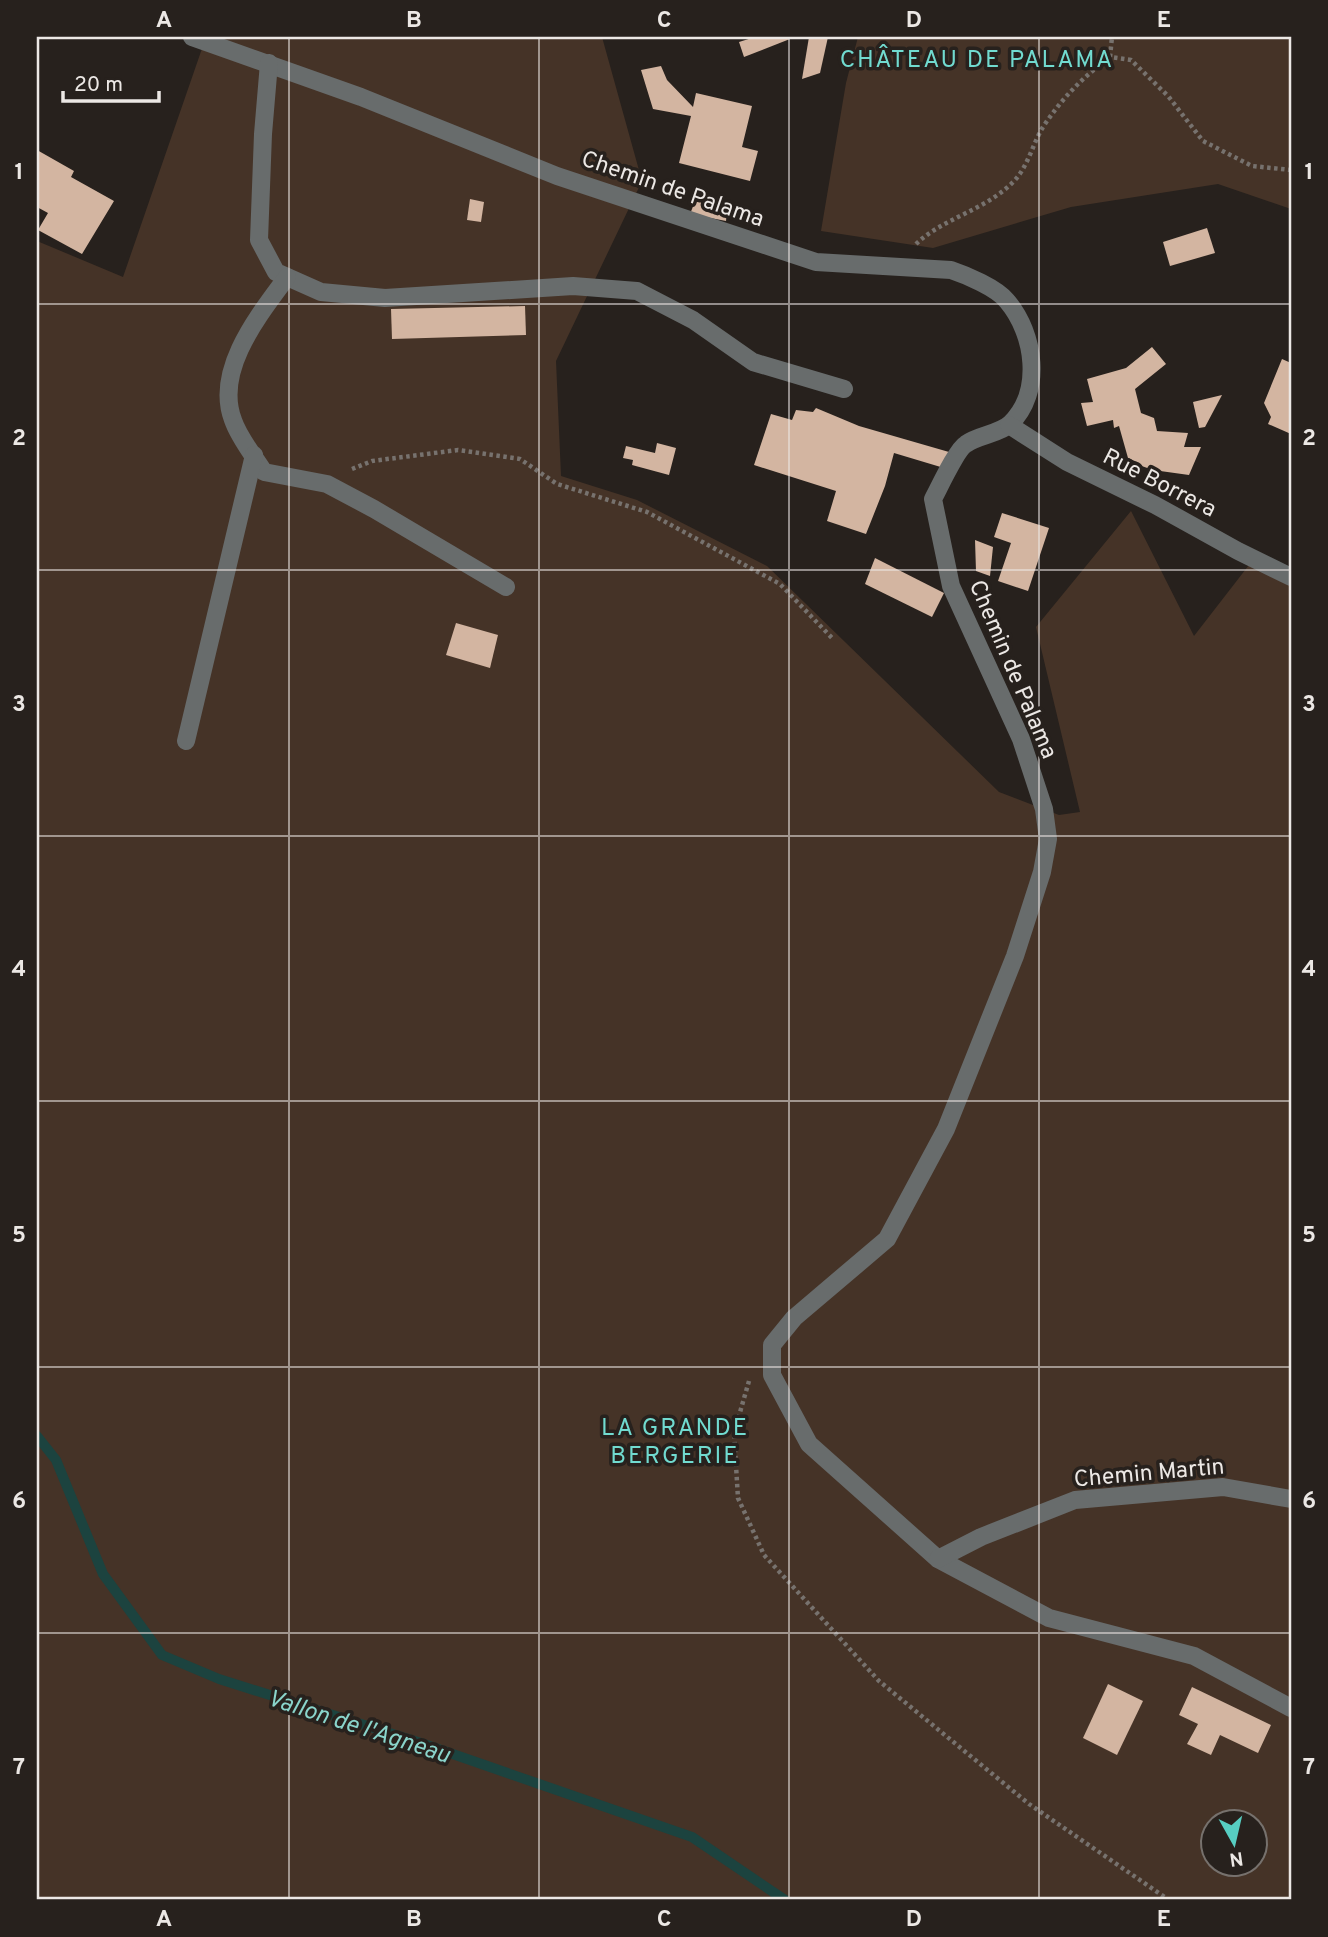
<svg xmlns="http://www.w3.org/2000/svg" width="1328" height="1937" font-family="Overpass,sans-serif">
<rect width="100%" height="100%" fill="#27211d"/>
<g fill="#453327" fill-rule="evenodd">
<path d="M206 37H602L642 181 556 361 561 476 637 500 767 566 999 792 1059 815 1080 812 1036 627 1131 511 1194 636 1249 565 1291 581V1900H37V241L123 277ZM1212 1822H1254V1864H1212Z"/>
<path d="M858 37H1291V209L1218 184 1071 207 933 248 821 231 846 83Z"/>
</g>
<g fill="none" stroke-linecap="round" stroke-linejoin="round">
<path stroke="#1c433f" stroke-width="10" d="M37 1436 56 1460 103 1574 162 1655 219 1679 421 1743 692 1837 785 1900"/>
</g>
<g fill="#d3b5a1">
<path d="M755 37H795L744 57 739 42Z"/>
<path d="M809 37H828L820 73 802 79Z"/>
<path d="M661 66 667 80 693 107 696 93 752 106 742 147 758 151 750 181 679 163 691 116 653 109 641 70Z"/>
<path d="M37 150 74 171 71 177 114 201 82 254 38 230 48 213 37 207Z"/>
<path d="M698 194 728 201 726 221 690 214Z"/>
<path d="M470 199 484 202 481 222 467 220Z"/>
<path d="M1207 228 1215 253 1170 266 1163 242Z"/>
<path d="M525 306 526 335 392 339 391 309Z"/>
<path d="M1152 347 1166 364 1135 389 1141 413 1154 418 1157 431 1188 433 1184 447H1201L1189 475 1153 470 1136 464 1137 462 1128 458 1119 426 1114 428 1113 420 1087 426 1081 403 1093 402 1087 379 1126 368Z"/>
<path d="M1282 359 1291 363V434L1268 424 1271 417 1264 403Z"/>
<path d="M1222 395 1205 427 1199 428 1193 402Z"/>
<path d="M816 408 859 426 949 452 944 468 894 453 885 486 866 534 827 521 836 491 754 465 771 414 792 420 796 410 813 412Z"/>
<path d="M657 443 676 448 669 475 632 465 633 460 623 458 626 446 655 453Z"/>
<path d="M1002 513 1049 528 1028 591 998 581 1011 543 994 537Z"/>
<path d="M975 540 993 547 990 576 976 571Z"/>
<path d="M875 558 944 593 932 617 865 584Z"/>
<path d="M456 623 498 635 490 668 446 655Z"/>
<path d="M1108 1684 1143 1701 1117 1755 1083 1738Z"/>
<path d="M1192 1687 1271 1725 1258 1753 1220 1735 1211 1755 1187 1744 1198 1724 1179 1715Z"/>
</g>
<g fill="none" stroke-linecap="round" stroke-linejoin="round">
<g stroke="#77726e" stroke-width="4.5" stroke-dasharray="3.5 3.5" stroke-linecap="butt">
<path d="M1110 57 1112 37"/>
<path d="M916 244C943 218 987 210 1015 180 1028 166 1033 143 1043 127 1062 98 1083 77 1110 57L1131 60 1168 96 1203 141 1252 166 1291 170"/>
<path d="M352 469 372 461 458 450 520 459 557 484 647 512 780 584 834 640"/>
<path d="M749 1381 734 1433 738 1498 764 1555 879 1681 1029 1804 1169 1900"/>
</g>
<g stroke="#686c6c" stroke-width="18">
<path d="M192 37 361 97 557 176 816 262 951 270C966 275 997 288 1007 301 1035 334 1043 392 1010 424 999 434 978 435 966 444 957 449 939 488 933 499L951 586 1021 739 1044 809 1048 839 1042 872 1015 956 946 1129 887 1239 794 1318 772 1345V1375L809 1444 938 1559 1049 1618 1194 1656 1291 1708"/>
<path d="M269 63 263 134 259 240 276 272 321 292 385 298 573 286 637 291 693 320 753 362 844 389"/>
<path d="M287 277C259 315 214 370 233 420 239 438 254 456 264 472L327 484 374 509 506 587"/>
<path d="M1009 425 1067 462 1155 505 1238 551 1291 577"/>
<path d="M186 741 254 455"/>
<path d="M938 1559 981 1537 1075 1500 1223 1487 1291 1499"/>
</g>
</g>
<path fill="none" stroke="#ece8e5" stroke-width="2" stroke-opacity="0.55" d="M289 37V1900M539 37V1900M789 37V1900M1039 37V1900M37 304H1291M37 570H1291M37 836H1291M37 1101H1291M37 1367H1291M37 1633H1291"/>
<g text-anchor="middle" stroke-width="7" stroke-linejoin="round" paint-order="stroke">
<g font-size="23" fill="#ece8e5" stroke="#27211d">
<text transform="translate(673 188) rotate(19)" y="8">Chemin de Palama</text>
<text transform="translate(1160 482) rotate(27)" y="8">Rue Borrera</text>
<text transform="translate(1014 669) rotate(67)" y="8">Chemin de Palama</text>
<text transform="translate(1149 1472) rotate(-5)" y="8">Chemin Martin</text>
</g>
<g font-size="24" letter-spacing="2" fill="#71dbd0" stroke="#27211d">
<text x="977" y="67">CHÂTEAU DE PALAMA</text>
<text x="675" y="1435">LA GRANDE<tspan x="675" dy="28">BERGERIE</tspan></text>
</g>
<g font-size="24" font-style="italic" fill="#8ad4cb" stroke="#27211d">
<text transform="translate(359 1726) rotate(18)" y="8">Vallon de l'Agneau</text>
</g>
</g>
<rect width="1328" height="1937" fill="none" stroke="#27211d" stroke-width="77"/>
<g transform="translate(1234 1843) rotate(172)"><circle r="33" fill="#27211d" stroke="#76716d" stroke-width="2"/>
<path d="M0-5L12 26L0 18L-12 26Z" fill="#57cec2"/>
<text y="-10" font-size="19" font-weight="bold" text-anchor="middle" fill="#ece8e5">N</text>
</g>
<path d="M63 91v10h96v-10" fill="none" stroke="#ece8e5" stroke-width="3.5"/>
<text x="74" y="91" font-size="21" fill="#ece8e5" stroke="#27211d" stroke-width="5" paint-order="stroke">20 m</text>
<rect x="38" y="38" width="1252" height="1860" fill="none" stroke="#ece8e5" stroke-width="2.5"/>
<g font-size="23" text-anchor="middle" font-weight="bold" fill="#ece8e5">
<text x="164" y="27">A</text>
<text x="414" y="27">B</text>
<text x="664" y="27">C</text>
<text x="914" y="27">D</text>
<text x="1164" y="27">E</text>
<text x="19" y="179">1</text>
<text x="1309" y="179">1</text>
<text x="19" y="445">2</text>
<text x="1309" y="445">2</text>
<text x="19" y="711">3</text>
<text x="1309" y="711">3</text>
<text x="19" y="976">4</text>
<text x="1309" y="976">4</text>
<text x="19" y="1242">5</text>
<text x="1309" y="1242">5</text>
<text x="19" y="1508">6</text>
<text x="1309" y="1508">6</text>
<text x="19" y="1774">7</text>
<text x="1309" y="1774">7</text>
<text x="164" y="1926">A</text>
<text x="414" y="1926">B</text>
<text x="664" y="1926">C</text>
<text x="914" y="1926">D</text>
<text x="1164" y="1926">E</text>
</g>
</svg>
